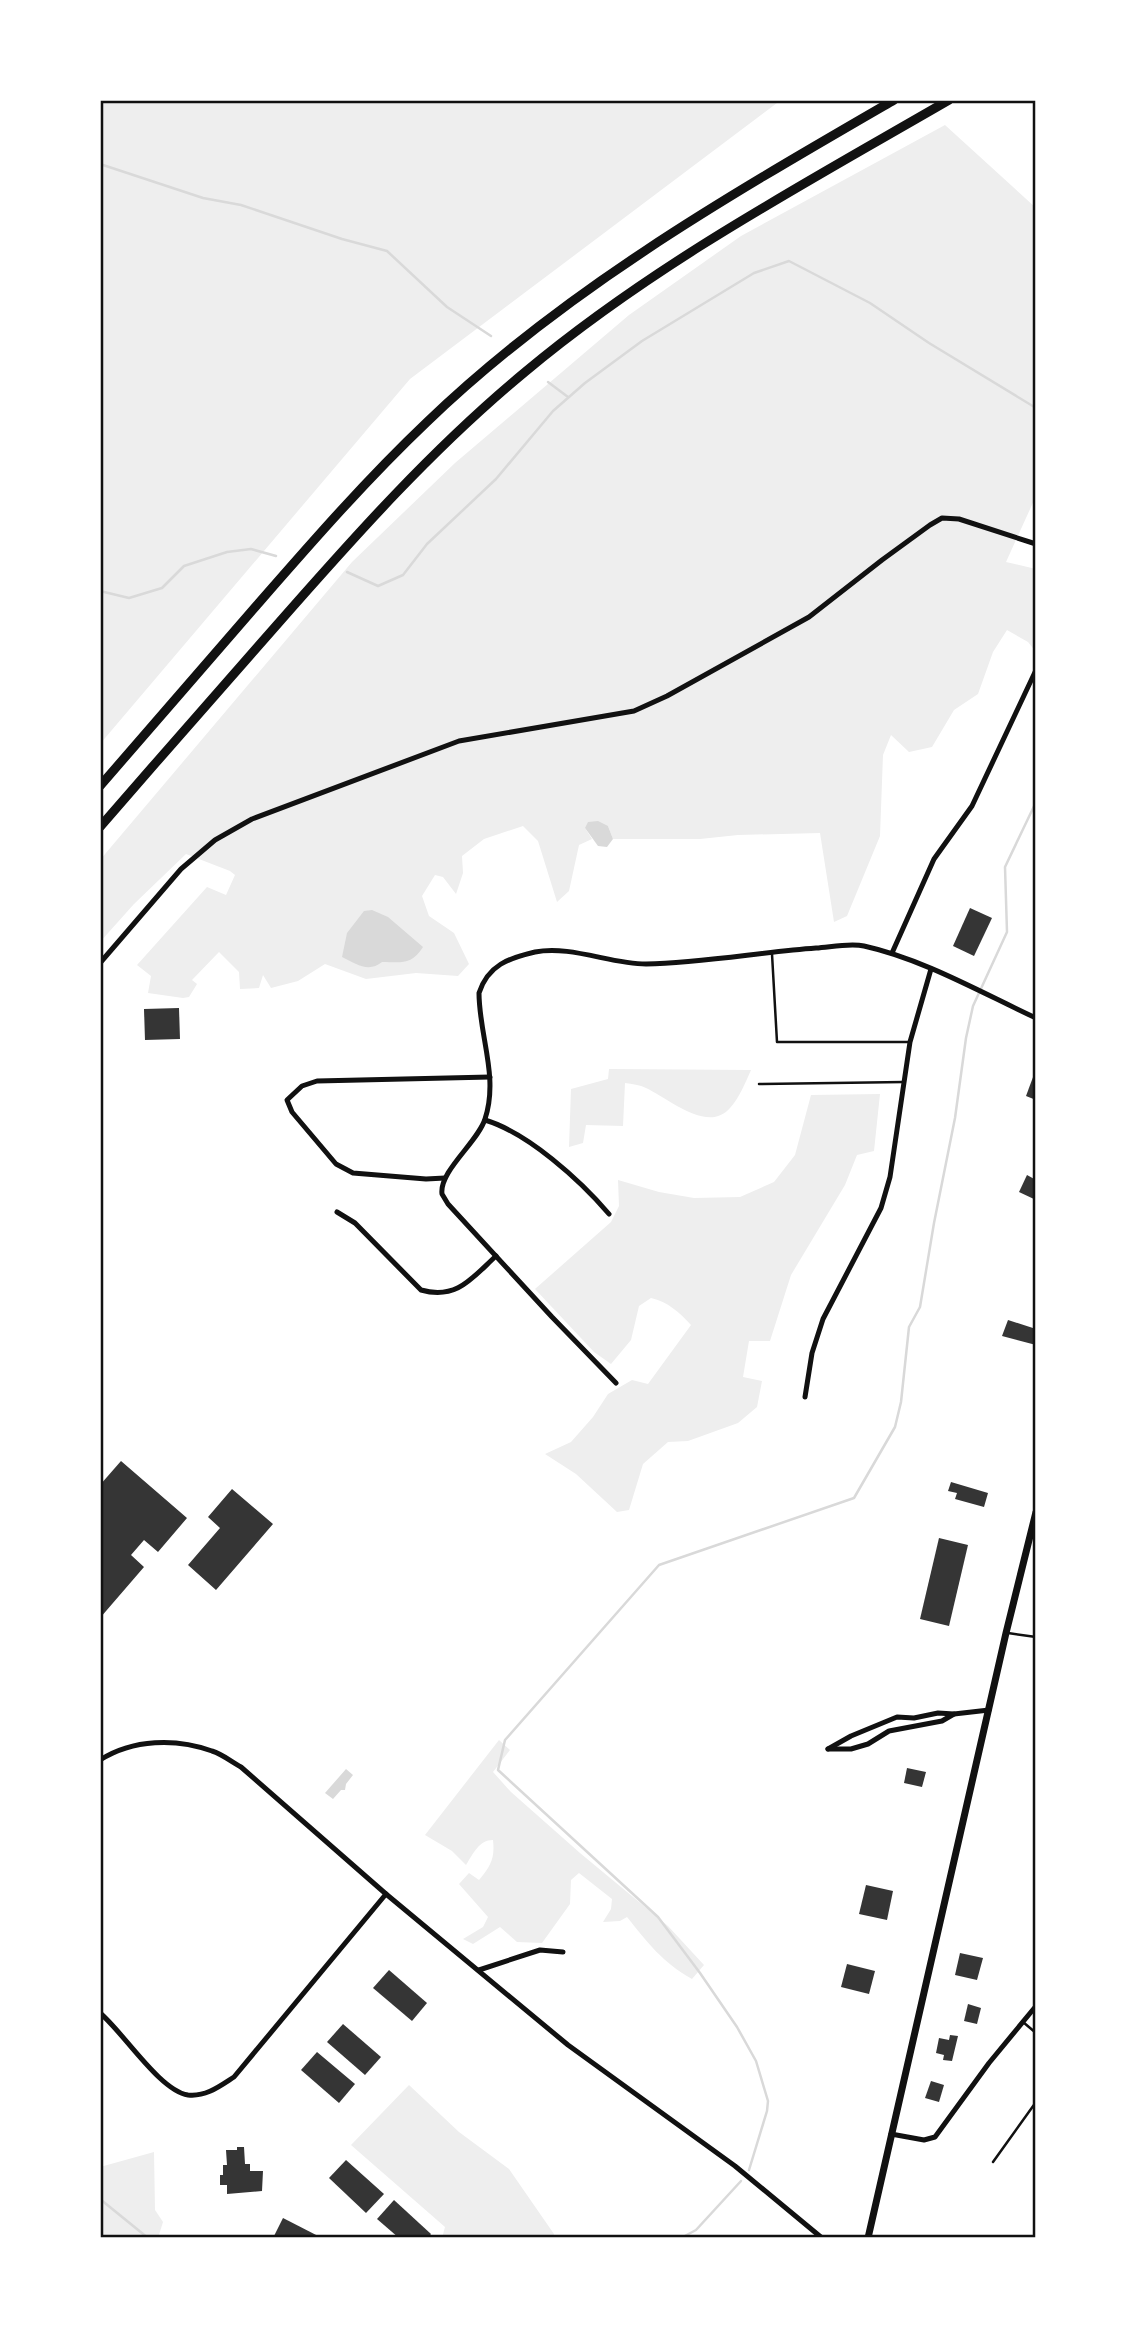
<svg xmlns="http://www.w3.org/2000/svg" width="1136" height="2338" font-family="Quicksand,sans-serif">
<rect width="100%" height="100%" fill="#fff"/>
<g fill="#eee">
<path d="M100 100H781L410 379 100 744Z"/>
<path d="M945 125 1036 208V496L1006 562 1036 569V652L1028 642 1007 630 993 652 978 694 954 710 932 747 909 752 891 735 883 755 880 836 847 916 834 922 820 833 738 835 700 839H613L608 826 585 828 592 839 579 845 569 891 557 902 538 841 523 826 484 839 462 856 463 873 456 894 443 877 435 875 422 896 429 916 454 933 469 964 458 976 416 973 366 979 325 964 298 981 271 988 263 975 259 988 240 989 239 972 219 952 192 980 197 984 189 997 183 998 148 993 151 976 137 965 207 887 226 895 235 875 230 871 186 854 134 904 100 942V860L352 562 455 463 629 315 741 236Z"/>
<path d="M609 1069 751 1070C745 1083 740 1097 730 1108 708 1134 668 1098 646 1088 640 1085 632 1084 625 1083L623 1126 586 1125 583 1143 569 1147 571 1089 608 1079Z"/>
<path d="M880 1094 874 1151 857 1155 845 1185 791 1275 770 1341H749L743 1377 762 1381 757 1407 738 1423 688 1441 668 1442 643 1464 629 1510 617 1512 576 1474 545 1454 571 1442 593 1417 608 1394 632 1380 648 1384 691 1325C679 1312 668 1302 651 1298L639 1306 631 1340 611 1364 594 1352 535 1289 611 1222 619 1206 618 1180 659 1192 694 1198 740 1197 774 1182 795 1155 811 1095Z"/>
<path d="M499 1740 510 1750 493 1772 511 1792 580 1853 668 1926 704 1965 692 1979C662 1962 648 1943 627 1917L620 1921 603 1922 611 1909 612 1899 579 1873 571 1880 570 1904 542 1943 517 1942 500 1927 473 1944 463 1939 483 1927 488 1917 459 1884 469 1873 479 1880C491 1866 495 1858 493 1840 479 1840 473 1854 466 1865L452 1851 425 1835Z"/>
<path d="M409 2085 459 2132 509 2169 554 2234 553 2238H442L445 2227 351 2145Z"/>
<path d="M154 2152 155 2210 163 2222 158 2238H100V2167Z"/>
</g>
<g fill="#d9d9d9">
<path d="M598 821 608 826 613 839 607 847 598 846 585 828 588 822Z"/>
<path d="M372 910 388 917 423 947C411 966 400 962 382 962 369 973 356 964 342 957L347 933 364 911Z"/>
<path d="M346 1769 353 1775 346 1784 345 1790H341L333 1799 325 1793Z"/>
</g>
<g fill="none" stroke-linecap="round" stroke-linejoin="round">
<g stroke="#d9d9d9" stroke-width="2.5">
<path d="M100 164 203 198 241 205 342 239 387 251 447 307 491 336"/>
<path d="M548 382 568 397"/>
<path d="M347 572 378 586 403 575 427 544 496 479 553 411 585 383 642 341 754 273 789 261 870 303 929 343 1036 408"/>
<path d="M100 591 129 598 162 588 184 566 227 552 251 549 276 556"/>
<path d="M749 2170 767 2111 768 2101 756 2061 737 2027 700 1973 658 1917 498 1770 505 1740 659 1565 854 1498 895 1427 901 1402 909 1327 920 1307 934 1223 955 1118 966 1038 973 1006 1007 932 1005 867 1036 802"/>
<path d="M100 2199 148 2238"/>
<path d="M681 2238 696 2230 741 2181"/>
</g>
</g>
<g fill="#353535">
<path d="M970 908 992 918 974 956 953 946Z"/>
<path d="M179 1008 180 1039 145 1040 144 1009Z"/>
<path d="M1036 1069V1100L1026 1096Z"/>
<path d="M1027 1175 1036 1180V1200L1019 1192Z"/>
<path d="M1008 1320 1036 1329V1345L1002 1336Z"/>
<path d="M121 1461 187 1518 158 1552 144 1540 131 1555 144 1567 100 1618V1485Z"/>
<path d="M951 1482 988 1493 984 1507 955 1499 957 1493 948 1491Z"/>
<path d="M232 1489 273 1524 216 1590 188 1565 220 1528 208 1517Z"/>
<path d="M939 1538 968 1545 949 1626 920 1619Z"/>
<path d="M907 1768 926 1772 922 1787 904 1783Z"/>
<path d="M866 1885 893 1891 887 1920 859 1914Z"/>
<path d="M960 1953 983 1958 977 1980 955 1975Z"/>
<path d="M847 1964 875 1971 869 1994 841 1987Z"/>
<path d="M389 1970 427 2003 412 2021 373 1988Z"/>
<path d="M968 2004 981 2008 977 2024 964 2021Z"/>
<path d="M343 2024 381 2057 365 2075 327 2042Z"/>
<path d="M950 2035 958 2036 952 2061 943 2060 944 2055 936 2053 939 2038 949 2040Z"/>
<path d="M317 2052 355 2084 339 2103 301 2070Z"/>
<path d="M931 2081 944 2085 939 2102 925 2098Z"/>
<path d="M237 2147H244L245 2164H250V2171H263L262 2191 227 2194V2185H220V2175H223V2165H227L226 2150H237Z"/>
<path d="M346 2160 384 2194 366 2213 329 2178Z"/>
<path d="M394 2200 431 2234 428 2238H399L377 2219Z"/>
<path d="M283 2218 322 2238H273Z"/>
</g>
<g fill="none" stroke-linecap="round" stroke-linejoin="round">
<g stroke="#111" stroke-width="2.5">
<path d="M772 954 777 1042H910"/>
<path d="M759 1084 904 1082"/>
<path d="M1008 1633 1036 1637"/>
<path d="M1023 2022 1036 2033"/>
<path d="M993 2162 1036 2102"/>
</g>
<g stroke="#111" stroke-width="5">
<path d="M892 953 934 859 972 806 1036 670"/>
<path d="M100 963 181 869 215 840 252 819 459 741 634 711 667 696 809 617 882 560 930 525 942 518 959 519 1036 544"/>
<path d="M485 1120C528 1133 580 1180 609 1214"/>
<path d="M445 1178 426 1179 353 1173 336 1164 292 1112 287 1100 302 1086 317 1081 490 1077"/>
<path d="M337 1212 355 1223 421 1290C457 1300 472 1278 496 1256"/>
<path d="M616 1383 552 1317 448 1204 442 1194C439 1171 478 1142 485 1119 499 1077 479 1035 479 993 488 965 509 958 535 952 570 945 611 964 646 964 703 963 760 952 816 948 831 947 850 943 864 946 923 959 982 993 1036 1018"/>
<path d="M805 1397 812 1353 823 1319 881 1208 890 1177 910 1042 931 969"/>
<path d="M828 1749 851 1736 897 1717 914 1718 938 1713 954 1714 989 1710"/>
<path d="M828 1749H851L868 1744 889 1731 942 1721 954 1714"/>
<path d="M100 1760C133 1739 176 1738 212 1751 222 1754 232 1762 241 1767L386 1894 568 2045 735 2166 822 2238"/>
<path d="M479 1970 540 1950 563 1952"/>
<path d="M100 2013C123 2032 160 2091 188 2095 206 2097 220 2086 234 2077L386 1894"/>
<path d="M891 2134 924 2140 935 2137 989 2063 1036 2006"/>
</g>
<path stroke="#111" stroke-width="7" d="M868 2238 1006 1633 1036 1512"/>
<g stroke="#111" stroke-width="9">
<path d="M100 786C152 726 205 665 257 605 312 542 366 480 427 422 564 290 730 195 894 100"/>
<path d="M100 827C158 760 217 693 275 627 354 537 433 448 525 372 654 264 804 184 949 100"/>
</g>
</g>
<rect width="1136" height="2338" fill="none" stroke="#ffffff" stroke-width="203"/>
<rect x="102" y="102" width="932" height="2134" fill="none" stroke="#111" stroke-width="2.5"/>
</svg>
